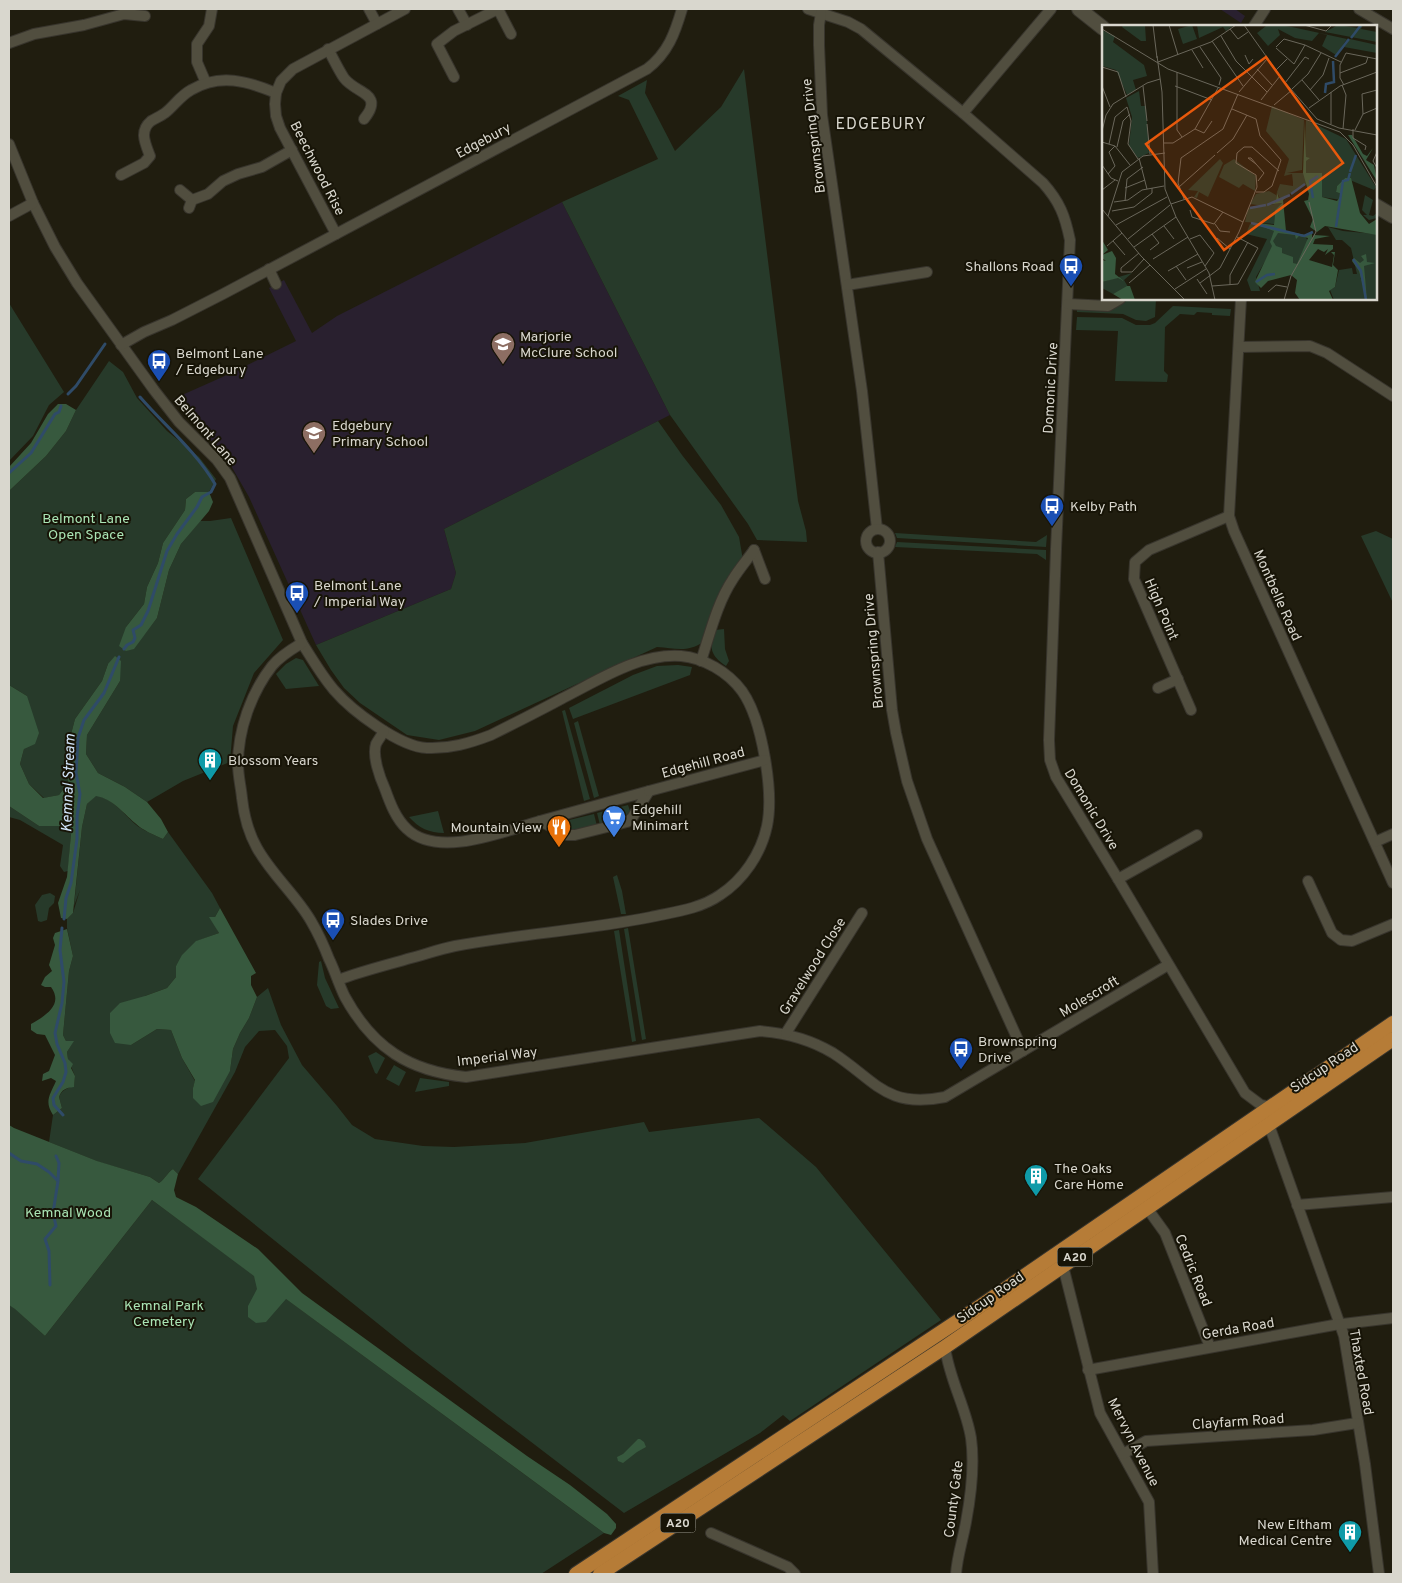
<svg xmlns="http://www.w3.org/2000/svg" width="1402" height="1583" font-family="Overpass,sans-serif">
<rect width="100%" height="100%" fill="#201d0f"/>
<g fill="#29202f">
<path d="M1220 9H1235L1245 16 1241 23Z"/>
<path d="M562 202 670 415 444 529 456 573 451 589 316 645 249 497 230 464 214 444 185 416 173 399 227 375 296 341 269 288 284 280 312 333 337 316Z"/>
</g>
<g fill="#273a2a">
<path d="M744 69 798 501 806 531 807 542 757 540 748 524 670 415 562 202 658 159 629 100 618 96 647 80 645 93 675 151 721 107Z"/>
<path d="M1128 299H1156L1155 317 1146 321 1136 320 1123 314 1077 312V308C1095 308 1114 314 1128 299Z"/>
<path d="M9 303 64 392 49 405 33 436 9 461Z"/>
<path d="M1173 306 1231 309 1230 316 1212 315V313L1197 312 1194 315 1180 314 1165 327 1164 371 1168 375 1167 382 1115 381 1118 331 1076 330 1077 317 1122 318 1136 325H1150L1155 323Z"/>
<path d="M109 361 123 372 137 398 167 431 199 457 216 479 209 492H195L186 499 185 510 163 543 158 563 147 587 144 604 126 627 144 635 157 618 169 570 181 544 200 521H210L231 518 283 640 254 673 233 726 230 762 183 781 147 802 125 787 98 773 86 754 87 735 120 681 108 664 102 681 75 719 69 742 68 783 59 795 44 798 29 784 20 764 24 749 27 696 9 685V491L46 456 66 431 76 410Z"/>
<path d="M658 421 682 455 721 505 739 537 743 560 703 642C687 653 675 648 657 647L475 731 439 740 407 735 360 703 344 688 331 670 316 645 451 589 456 573 444 529Z"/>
<path d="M1376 531 1393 539V603L1361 536Z"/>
<path d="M895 533 1036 542 1047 535 1046 547 897 538Z"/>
<path d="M897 542 1046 550V560L1037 554 895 547Z"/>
<path d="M724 629 725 649 729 661 726 666C710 655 709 648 715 630Z"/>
<path d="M296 658 303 660 319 686 286 689 276 674 286 664Z"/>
<path d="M678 665 692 667 690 675 573 719 569 708 633 675 657 666Z"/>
<path d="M565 710 590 799 584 801 562 711Z"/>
<path d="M578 721 599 796 594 798 574 723Z"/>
<path d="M96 795C113 799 122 812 135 824 142 830 154 835 163 839L168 832 212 893 220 908 215 917H211L219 933 197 941 176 966V977L167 988 145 996 131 1045 157 1029 171 1030 182 1058 195 1081 193 1088 230 1071 233 1049 240 1033 249 1018 257 997 268 988 281 1025 302 1065 337 1106 352 1125 375 1139 423 1146 454 1147 525 1143 644 1122 649 1132 759 1118 816 1167 941 1320 790 1421 783 1415 760 1433 624 1513 412 1351 198 1179 289 1058 287 1046 275 1030 259 1031 245 1047 235 1072 178 1174 173 1169C167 1173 165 1179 159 1183L150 1177 99 1162 49 1142 53 1115 62 1108 59 1097C63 1089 66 1089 74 1086L75 1076 68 1059 67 1052 73 1042 66 1041 63 1035 69 971 73 956 67 928V919L73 913 80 890 74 906 82 827 87 804Z"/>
<path d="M628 805 630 811 624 818 600 825 597 813Z"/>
<path d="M9 806 39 826H66L71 834 68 871 64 872 60 866 63 845 20 820 9 817Z"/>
<path d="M438 811 444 833C429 833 419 828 409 817Z"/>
<path d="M594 814 597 826 571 832 564 826 565 821Z"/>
<path d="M617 875 622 891 626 914H621L613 877Z"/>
<path d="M50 893 55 896 54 903 49 908 47 920 41 922 38 921 35 905 42 895Z"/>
<path d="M628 928 646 1039 642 1040 624 929Z"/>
<path d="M619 930 636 1041 632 1042 614 931Z"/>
<path d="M321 961 325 978 339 1008 331 1009 326 1006 317 985 319 962Z"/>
<path d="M376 1052 385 1058 377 1074 375 1073 368 1056Z"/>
<path d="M394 1065 406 1072 399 1086 386 1079Z"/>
<path d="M420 1078 449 1082V1086L415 1092Z"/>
<path d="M152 1200 604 1533 541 1574H9V1303L45 1336Z"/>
</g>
<g fill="#37593e">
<path d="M58 404H66L76 410 66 431 46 456 9 491V467L31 443 48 414Z"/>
<path d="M195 492H209L213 502 209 511 181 544 169 570 157 618 134 649 126 651 119 646 126 627 144 604 147 587 158 563 163 543 185 510 186 499Z"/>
<path d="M115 656 121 661 120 681 87 735 86 754 98 773 125 787 147 802 161 819 168 832 163 839C154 835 142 830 135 823 122 812 113 799 96 796L87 804 82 827 73 913 67 919 61 918 58 903 67 877 71 834 66 826H39L9 806V685L27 696 39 733 35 744 24 749 20 764 29 784 43 798 59 795 68 783 69 742 75 719 102 681 108 664Z"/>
<path d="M220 908 256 973 251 976V985L257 997 249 1018 240 1033 233 1049 230 1071 213 1102 201 1106 193 1098V1088L195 1080 182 1058 171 1030 157 1029 131 1045 115 1043 110 1033V1013L120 1003 145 996 167 988 176 977V966L182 955 196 941 219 933 209 917H215Z"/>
<path d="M67 929 73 956 69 971 63 1035 66 1041H74L67 1052 68 1059 73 1064 71 1068 75 1076 74 1087C66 1088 62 1089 59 1097L62 1108 53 1115C44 1101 50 1095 56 1081L51 1078 42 1081 43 1074 49 1071 55 1055 45 1035 37 1034 31 1030V1024C45 1016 64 1005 51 987H45L41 985 45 977 52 971 49 965 55 945 53 938 55 933Z"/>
<path d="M9 1125 14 1128 97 1161 150 1177 159 1183C165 1179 167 1173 173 1169L178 1174 174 1190 176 1197 196 1207 258 1249 302 1293 527 1456 570 1485 607 1514 616 1524V1528L611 1535 604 1533 286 1299 266 1322 256 1323 248 1317V1306L257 1289 254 1276 152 1200 45 1336 15 1309 9 1305Z"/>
<path d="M638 1439H640L644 1442 646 1447 637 1452 623 1463 618 1461 617 1457 623 1454Z"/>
</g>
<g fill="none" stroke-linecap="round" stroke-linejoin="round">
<g stroke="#2f4b68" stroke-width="3">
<path d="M68 394 76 386 105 344"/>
<path d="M9 473 31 453 55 414 59 412 61 406"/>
<path d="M124 649 127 645 133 642 135 638 133 630 141 625 148 611 167 551 177 534 197 507 202 497 211 492 215 484C195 450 165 426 140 397"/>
<path d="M64 919 66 898 71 883 77 839V817L80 794 76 773 78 738 84 720 104 693 119 657"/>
<path d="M62 928 60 950 64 982 62 1003 55 1033 57 1044 65 1063 66 1072 63 1082 53 1098 54 1105 63 1115"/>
<path d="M9 1153 21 1161 37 1164 49 1172 58 1181 53 1213 56 1226 45 1239 49 1251 50 1285"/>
<path d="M56 1156 59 1163 58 1180"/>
</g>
<g stroke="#38352d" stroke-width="12">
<g id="minor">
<path d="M369 9 377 24"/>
<path d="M458 9 467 25"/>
<path d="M808 9 848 22 861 29 963 113 1043 183C1060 202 1065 216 1070 240L1056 549 1049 740 1050 760 1056 777 1118 879 1245 1093 1261 1105 1272 1107"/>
<path d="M1359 9 1393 29"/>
<path d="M821 13 819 25V45L822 115 862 391 877 529"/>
<path d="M1254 26 1265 9"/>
<path d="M9 43 34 34 84 25 124 14 145 16"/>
<path d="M328 49C333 58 338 69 344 78 356 94 385 93 364 119"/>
<path d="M454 77 437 44 454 31 498 9 511 34"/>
<path d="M206 83 197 62V44L209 26 212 9"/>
<path d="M963 113 1051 9"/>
<path d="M9 144 33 203 55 247 77 283 154 390 179 422 217 460 230 478 302 643C312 659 322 676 334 690 352 711 400 747 427 748 450 749 470 743 491 735 515 723 539 711 563 698 599 680 639 653 681 656 704 658 728 672 742 691 762 719 774 792 767 826 761 854 743 880 720 895 700 909 674 912 651 917 586 930 520 934 455 946 440 949 426 954 411 958 387 965 362 971 338 980"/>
<path d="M121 175 144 163 150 156C145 143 139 131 151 121 156 118 161 116 165 113 174 106 180 96 191 90 220 73 247 81 276 93"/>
<path d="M180 190 192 200"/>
<path d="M189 208 192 200 208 194 223 181 238 174 262 167 292 150"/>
<path d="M9 216 33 203"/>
<path d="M336 234 280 128 276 116 275 104 276 93 281 81 293 69 405 9"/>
<path d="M269 269 276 284"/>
<path d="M847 285 927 272"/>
<path d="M1241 299 1229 516 1234 531 1393 883"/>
<path d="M1068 304 1108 306 1120 299"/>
<path d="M121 345 144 332 172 320 223 294 647 69C668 53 675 33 682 9"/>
<path d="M1239 347 1310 346 1327 353 1393 396"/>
<circle cx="878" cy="541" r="12"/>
<path d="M754 550 765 579"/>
<path d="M878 552 892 710 896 733 907 781 927 839 1023 1051"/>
<path d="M302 643C292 649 280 656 272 666 251 693 238 730 238 764 238 776 241 787 242 798 244 816 248 832 257 848 272 875 296 895 311 921 318 933 324 946 329 959 335 971 339 985 345 997 373 1048 409 1071 466 1077L760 1031C786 1033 810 1039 833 1053 875 1080 886 1109 945 1097L1168 965"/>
<path d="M701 661C710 634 717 603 733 579 739 569 747 560 754 550"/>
<path d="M1158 688 1178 679"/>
<path d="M1191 710 1134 579 1135 562 1149 550 1229 516"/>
<path d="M384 731C382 735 378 740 376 744 372 756 380 778 385 789 390 803 396 819 407 829 438 859 505 831 540 821"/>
<path d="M649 791 632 818 627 822 575 835H567L540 821Z"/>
<path d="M649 791 765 760"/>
<path d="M1375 842 1393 834"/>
<path d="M1118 879 1197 835"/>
<path d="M1308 881 1332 933 1341 940 1352 941 1393 924"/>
<path d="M786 1033 862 913"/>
<path d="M1269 1125 1344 1336 1365 1464 1379 1574"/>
<path d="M1297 1205 1393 1197"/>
<path d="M1147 1208 1165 1233 1210 1347"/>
<path d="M1063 1266 1100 1413 1149 1502 1153 1574"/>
<path d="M945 1347C949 1379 966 1407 971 1438 975 1466 971 1495 966 1522 963 1539 957 1557 956 1574"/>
<path d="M1088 1370 1334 1325 1393 1318"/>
<path d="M1123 1454 1146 1441 1313 1430 1357 1423"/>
<path d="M711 1533 788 1567 795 1574"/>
</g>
</g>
<g stroke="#38352d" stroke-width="16">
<g id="secondary">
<path d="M1079 9 1103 28"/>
<path d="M1376 206 1393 216"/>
</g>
</g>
<g stroke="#38352d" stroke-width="16">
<g id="trunk">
<path d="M576 1574 982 1305 1393 1023"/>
<path d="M600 1574 945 1347 1393 1039"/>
</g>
</g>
<use href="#minor" stroke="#514e3f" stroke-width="10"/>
<use href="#secondary" stroke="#514e3f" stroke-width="14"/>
<use href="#trunk" stroke="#b67c37" stroke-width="14"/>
</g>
<defs>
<g id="bus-pin" transform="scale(1.25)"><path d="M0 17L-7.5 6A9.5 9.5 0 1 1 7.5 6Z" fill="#1a4fb4" stroke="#171407"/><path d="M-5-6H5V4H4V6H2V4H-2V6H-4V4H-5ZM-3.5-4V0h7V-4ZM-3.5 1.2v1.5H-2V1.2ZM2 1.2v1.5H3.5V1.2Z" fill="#fff"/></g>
<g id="school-pin" transform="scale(1.25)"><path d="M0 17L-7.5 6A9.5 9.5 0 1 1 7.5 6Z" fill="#8d6e63" stroke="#171407"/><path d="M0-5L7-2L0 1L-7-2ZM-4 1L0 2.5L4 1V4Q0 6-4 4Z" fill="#fff"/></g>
<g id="building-pin" transform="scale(1.25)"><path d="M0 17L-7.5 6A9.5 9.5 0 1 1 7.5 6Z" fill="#0f9aa8" stroke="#171407"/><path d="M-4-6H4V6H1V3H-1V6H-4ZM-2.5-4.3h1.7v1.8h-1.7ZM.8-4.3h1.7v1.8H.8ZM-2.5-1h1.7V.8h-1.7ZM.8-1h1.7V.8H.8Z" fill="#fff"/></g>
<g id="supermarket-pin" transform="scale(1.25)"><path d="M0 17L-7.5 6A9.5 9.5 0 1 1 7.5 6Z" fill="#3f7fe0" stroke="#171407"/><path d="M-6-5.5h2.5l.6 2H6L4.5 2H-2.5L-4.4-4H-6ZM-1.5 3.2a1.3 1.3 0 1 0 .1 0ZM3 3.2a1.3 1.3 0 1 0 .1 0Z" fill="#fff"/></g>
<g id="restaurant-pin" transform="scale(1.25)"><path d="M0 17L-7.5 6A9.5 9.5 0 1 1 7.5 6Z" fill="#e8710a" stroke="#171407"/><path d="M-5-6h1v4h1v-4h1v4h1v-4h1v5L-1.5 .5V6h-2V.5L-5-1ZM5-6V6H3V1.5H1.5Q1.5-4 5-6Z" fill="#fff"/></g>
</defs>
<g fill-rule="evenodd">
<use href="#bus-pin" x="1071" y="266"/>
<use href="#school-pin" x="503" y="344"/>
<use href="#bus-pin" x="159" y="361"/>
<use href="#school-pin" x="314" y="433"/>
<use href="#bus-pin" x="1052" y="506"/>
<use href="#bus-pin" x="297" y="593"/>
<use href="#building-pin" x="210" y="760"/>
<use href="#supermarket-pin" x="614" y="817"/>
<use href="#restaurant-pin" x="559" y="827"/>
<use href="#bus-pin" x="333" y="920"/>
<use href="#bus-pin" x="961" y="1049"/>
<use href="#building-pin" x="1036" y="1176"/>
<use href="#building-pin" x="1350" y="1532"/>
</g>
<g text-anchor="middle" stroke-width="4" stroke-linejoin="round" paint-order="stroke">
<g fill="#171407" stroke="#9f9c92" stroke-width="1">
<rect x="1057.5" y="1247.5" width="35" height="19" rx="4"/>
<rect x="660.5" y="1513.5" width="35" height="19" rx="4"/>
</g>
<g font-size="12" font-weight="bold" fill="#d9d7ce">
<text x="1075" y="1261">A20</text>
<text x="678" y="1527">A20</text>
</g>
<g font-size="14" fill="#d9d7ce" stroke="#171407">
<text transform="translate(813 136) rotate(-97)" y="5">Brownspring Drive</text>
<text transform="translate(483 140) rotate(-28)" y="5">Edgebury</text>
<text transform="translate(318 168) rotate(63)" y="5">Beechwood Rise</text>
<text transform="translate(1050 388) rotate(-87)" y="5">Domonic Drive</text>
<text transform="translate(206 430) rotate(49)" y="5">Belmont Lane</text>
<text transform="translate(1278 595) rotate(66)" y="5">Montbelle Road</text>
<text transform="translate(1162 609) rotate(67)" y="5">High Point</text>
<text transform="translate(873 651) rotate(-95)" y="5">Brownspring Drive</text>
<text transform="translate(703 762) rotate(-15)" y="5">Edgehill Road</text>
<text transform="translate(1092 809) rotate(59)" y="5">Domonic Drive</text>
<text transform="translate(812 966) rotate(-58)" y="5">Gravelwood Close</text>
<text transform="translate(1089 996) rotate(-31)" y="5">Molescroft</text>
<text transform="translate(497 1056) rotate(-7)" y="5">Imperial Way</text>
<text transform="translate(1324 1067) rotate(-34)" y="5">Sidcup Road</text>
<text transform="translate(1194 1270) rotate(68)" y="5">Cedric Road</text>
<text transform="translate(990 1297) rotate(-35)" y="5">Sidcup Road</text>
<text transform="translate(1238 1328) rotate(-10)" y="5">Gerda Road</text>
<text transform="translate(1362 1372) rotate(80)" y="5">Thaxted Road</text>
<text transform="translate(1238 1421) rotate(-4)" y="5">Clayfarm Road</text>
<text transform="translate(1134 1442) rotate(63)" y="5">Mervyn Avenue</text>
<text transform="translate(953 1499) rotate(-83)" y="5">County Gate</text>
</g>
<g font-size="14" fill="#d9d7ce" stroke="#171407" text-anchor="start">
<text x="1054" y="271" text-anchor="end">Shallons Road</text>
<text x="520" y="341">Marjorie<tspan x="520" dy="16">McClure School</tspan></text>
<text x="176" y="358">Belmont Lane<tspan x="176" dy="16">/ Edgebury</tspan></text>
<text x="332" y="430">Edgebury<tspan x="332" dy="16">Primary School</tspan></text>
<text x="1070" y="511">Kelby Path</text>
<text x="314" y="590">Belmont Lane<tspan x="314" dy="16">/ Imperial Way</tspan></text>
<text x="228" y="765">Blossom Years</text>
<text x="632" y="814">Edgehill<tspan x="632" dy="16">Minimart</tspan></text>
<text x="542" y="832" text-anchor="end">Mountain View</text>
<text x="350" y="925">Slades Drive</text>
<text x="978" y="1046">Brownspring<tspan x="978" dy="16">Drive</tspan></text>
<text x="1054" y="1173">The Oaks<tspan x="1054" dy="16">Care Home</tspan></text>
<text x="1332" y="1529" text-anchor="end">New Eltham<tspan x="1332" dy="16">Medical Centre</tspan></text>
</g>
<g font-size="14" fill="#aae5b5" stroke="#171407">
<text x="86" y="523">Belmont Lane<tspan x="86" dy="16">Open Space</tspan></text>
<text x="68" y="1217">Kemnal Wood</text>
<text x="164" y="1310">Kemnal Park<tspan x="164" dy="16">Cemetery</tspan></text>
</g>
<g font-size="15" font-style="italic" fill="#d1e4f9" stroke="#171407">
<text transform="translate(68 783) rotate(-88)" y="5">Kemnal Stream</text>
</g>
<g font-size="16" letter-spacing="1" fill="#d9d7ce" stroke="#171407">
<text x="881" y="129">EDGEBURY</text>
</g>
</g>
<g transform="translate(1102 25)">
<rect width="275" height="275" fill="#201d0f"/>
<path d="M21 0H43L44 16H39L20 2ZM90 0 95 14 81 19 76 4ZM95 0H132L124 6 121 2 97 13ZM177 0 190 2 245 14 234 30 220 21 225 10 217 8 210 16 193 13 176 4 178 10 166 21 155 8 164 1ZM236 0 256 3 261 0 259 4 275 7V17L223 7ZM0 5 13 11 11 17 42 40 45 51 31 55 34 65 25 70 14 45 0 41ZM248 14 275 20V28L242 22ZM37 66 39 81H44L47 128 36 133 27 121 30 92 24 73ZM170 81 202 95 200 145 185 148H202L205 159 178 174 175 167 178 159 191 161V157L190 149 182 151 187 134 164 106ZM204 95 244 114 274 162 272 165 243 153 235 161 234 167 241 169 239 175 220 172 204 148ZM118 134 121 138 106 172 97 167 95 173 92 172 96 166 86 165ZM132 134 154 151 153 166 141 159 137 163 117 152 122 140ZM167 166 174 170 175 175 167 180 180 178 173 185 172 199 143 197 146 183 162 181 148 179 154 169ZM263 170 271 175 267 190 271 191 275 188V193L267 195 261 190H265L260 185ZM148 199 202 210 209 220 195 240 166 231 154 252 158 266H149L145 255 165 214 144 209ZM226 202 241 206 274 209 275 275H265L264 268 263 275H232L228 265 233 262 237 245 250 243 251 249H255L249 223 240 215H234ZM30 248 22 255 26 262 11 269 0 263V257Z" fill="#273a2a"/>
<path d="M203 95 204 132 208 133 204 136V148H220V172L235 176 240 169 234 167 235 161 243 153H249L258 188 267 199 275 194V210L223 201 215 207 208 202 211 194 202 176 206 175 207 169 201 148ZM246 110H250L261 129 265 131 271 123 264 135 272 140 275 156ZM175 167 177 174 188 170 181 175 184 206 203 210 210 206V213L212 210 228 211 213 214 211 219 231 220V224L223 230 226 224 222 227 216 224 207 235 230 242 232 230 229 227H233L231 240 236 245 233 262 227 266 231 275H198L193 268 195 255 189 250 166 256 159 263 153 257 170 221 168 217 172 206 148 197 172 200 173 185 180 178 165 180 174 177ZM176 208 193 210 194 214 197 211 206 213 195 239 191 238V232L180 228V223L174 221 171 216ZM0 215 6 225 0 230 10 226 14 233 13 249 22 256 16 253 0 257V235L4 236 0 233ZM264 229 265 237 273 238 262 241 265 275 257 246 250 236 252 233 258 238 262 235 259 231ZM25 261H28L33 275H21L11 269Z" fill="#37593e" fill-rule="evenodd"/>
<path fill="none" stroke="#2f4b68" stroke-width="2.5" d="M249 13 259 0M233 32 247 14M223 68 224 59 232 57 231 36M248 147 254 130M189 169 203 159M211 173 208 156 216 151M165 180 188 170M148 183 164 180M149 198 202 211 211 207M234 202 241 156 246 155 248 148M251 234 259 246 264 275M154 257 165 250 173 249"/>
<path fill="none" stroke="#6a675b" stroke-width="1" d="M51 0 55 33M67 0 76 30M142 0 181 55 215 94 237 103 275 110M202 0 224 6 230 0M0 4 66 44 238 107 251 120 275 162M128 4 136 14 146 7M119 11 134 36 165 67M110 16 141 61M98 22 119 53 117 60M174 22 182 14 203 20 239 37M174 23 192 39M90 25 101 43M143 30 147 39 151 34M55 31 60 67 63 164 74 192 107 248 113 275M56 37 109 17 134 0M192 39 203 20M0 42 16 47 24 72M155 44 170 60M174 45 185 34M75 47V105L80 112M238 48 264 38 266 32M200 55 217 75M183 58 203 32 207 34M240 60 244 70 241 104M242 60 238 53V40L244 28 275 34M0 61 8 82M41 61 45 96M73 61 110 75M190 64 206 49 219 28M208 65 221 50 227 33M137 67 165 34M159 75 178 51M172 80 190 65M207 83 238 61 275 47M130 84 154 94 158 111 179 135 170 161 162 167H154M261 89 260 69 275 65M45 99 48 129M229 99V67M93 104 102 108 110 96M251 104V113L264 121 263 125M253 105 261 89 275 83M0 106 4 90 11 79 45 58 58 54M0 117 13 121 28 140M62 118H71L93 104 116 63M7 119 13 92 25 82 29 96 26 119 36 134M15 122 21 96 28 89M275 127 271 136 275 143M115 128 131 114 145 90M37 133 45 164M146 133H149L154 139ZM154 139 162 148 156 156M0 140 9 153 16 156M6 149 13 141 7 127 13 121M77 162 113 130M23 163 43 155M0 165 13 155M82 174 76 158 79 133 121 104 136 69M23 176 25 154 41 142M12 177 26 175 40 165 62 161M69 179 90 172 141 197M0 184 39 231 83 275M88 185 90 192 112 199 121 187M10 186 32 182 50 168V163M6 191 20 147 41 131 63 128M113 199 118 206 128 207M14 200 65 172M62 201 72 214M115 213 128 224M26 214 68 180M88 214 98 210 112 228 103 241M11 216 23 230M5 221 20 208M32 222 74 192M48 225 57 218 50 209M37 228 19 243V247H30L42 234M51 234 86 212M74 241 84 255M85 243 100 237M66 246 96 229M95 254 105 269M27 258 48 240M98 258 118 243 137 207 155 162 154 150 134 138 135 128 142 122H150L177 146M128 260V250L146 217M110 261 136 259 156 223 135 212M73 264 104 244M166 267 174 260 185 262M182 275 189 251 214 207 207 177"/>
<path fill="#e8590c" fill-opacity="0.15" stroke="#e8590c" stroke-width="2.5" d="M164 32 241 138 122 225 44 119Z"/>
<rect width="275" height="275" fill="none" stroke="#d9d7ce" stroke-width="2.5"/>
</g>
<rect width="1402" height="1583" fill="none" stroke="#d9d7ce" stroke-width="20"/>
</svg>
